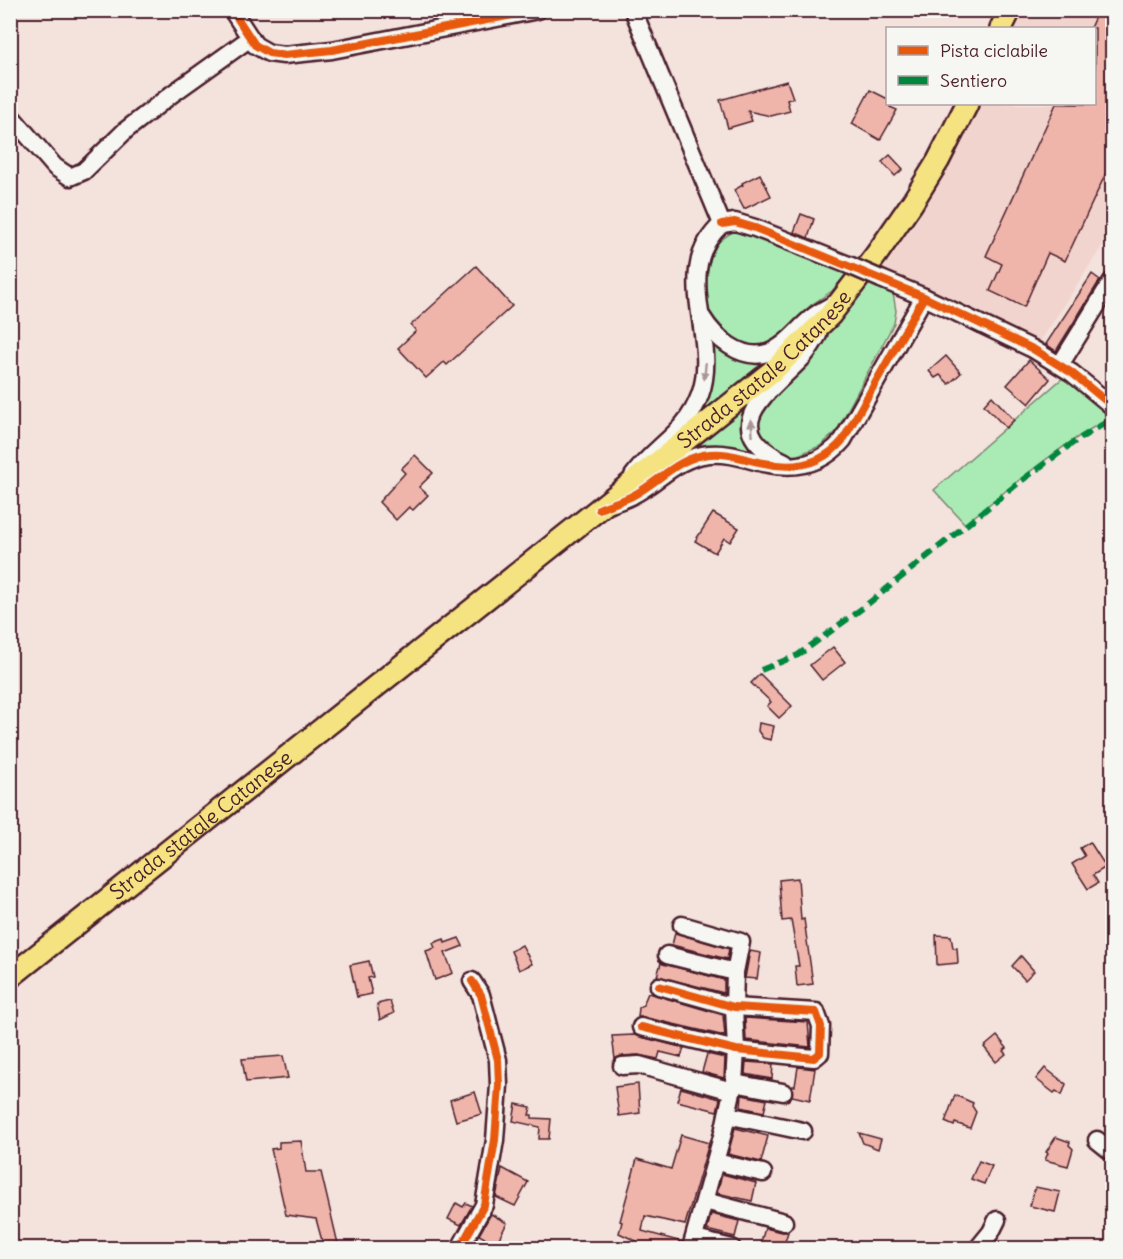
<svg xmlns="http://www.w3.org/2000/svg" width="1123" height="1259" font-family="Delius,sans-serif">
<rect width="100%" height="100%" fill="#f4e2dd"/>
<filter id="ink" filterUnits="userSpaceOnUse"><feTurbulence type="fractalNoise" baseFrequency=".0167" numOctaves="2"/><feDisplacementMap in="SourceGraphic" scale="12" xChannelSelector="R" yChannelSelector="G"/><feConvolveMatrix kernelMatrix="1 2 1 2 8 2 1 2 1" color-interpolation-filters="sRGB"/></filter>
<g filter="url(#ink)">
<path fill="#f2d4ce" d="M1020 11H1112V231L1038 345 878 269 915 224 960 143 978 104H1094V28H1012Z"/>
<g fill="#aaebb5" stroke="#7a8570" stroke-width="1.5">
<path d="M743 228 850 270 832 291 811 305 772 344 757 348 734 343 710 319 705 279 713 249 717 243 735 230Z"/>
<path d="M870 279 892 287 896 311 894 323 836 432 820 446 798 455 785 456 764 447 755 415 804 364Z"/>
<path d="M708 340 765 361 698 416Z"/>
<path d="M1065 376 1111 414V417C1057 447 1012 486 965 524L934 490Z"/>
<path d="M744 408 747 409C737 425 744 440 755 454L693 450Z"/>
</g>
<g fill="#efb5ab" stroke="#4a1f2b" stroke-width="1.5">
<path d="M1098 10H1113V158L1065 261 1048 253 1024 307 990 291 1002 264 986 256 1056 104H1095V28H1090Z"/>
<path d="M787 81 793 98 787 100 790 111 771 116 748 111 752 121 728 128 720 100Z"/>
<path d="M870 90 888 99V104H891L890 107 897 110 880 140 852 124Z"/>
<path d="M890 155 903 169 895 176 882 162Z"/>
<path d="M760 174 771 196 744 209 734 190 743 185 742 183Z"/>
<path d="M801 214 814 219 808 238 794 232Z"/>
<path d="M476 266 512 306 447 365 444 362 426 378 398 348 416 331 411 325Z"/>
<path d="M1092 274 1100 280 1056 351 1046 344Z"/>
<path d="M946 356 961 373 949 384 940 375 935 378 929 371Z"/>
<path d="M1029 360 1050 379 1029 404 1007 385Z"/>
<path d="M992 396 1014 420 1006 428 984 405Z"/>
<path d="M415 455 433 473 419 487 428 495 413 510 409 507 396 520 379 502 405 473 401 469Z"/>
<path d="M713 513 739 528 730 542 724 538 715 553 695 541Z"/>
<path d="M833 647 845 662 822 680 810 665Z"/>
<path d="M760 674 792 706 779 718 767 706 771 702 751 683Z"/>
<path d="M759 723 774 726 771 740 763 738 758 731Z"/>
<path d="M1090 842 1106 867 1093 875 1098 883 1088 889 1072 864 1085 856 1080 848Z"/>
<path d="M798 878 801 920 804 919 813 984 797 986 795 966H799L791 920 782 921 779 880Z"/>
<path d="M675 933 729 949 727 959 672 945Z"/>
<path d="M936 935 951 936 953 948H957L958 963 937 965Z"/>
<path d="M459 938 463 946 445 953 453 973 435 980 426 951 435 948 433 943 444 939 445 943Z"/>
<path d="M522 945 532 964 519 970 511 951Z"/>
<path d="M750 951 761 953 757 979 745 978Z"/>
<path d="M1021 956 1034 971 1025 980 1012 966Z"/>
<path d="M369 961 373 977 368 978 372 994 357 997 350 965Z"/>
<path d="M661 963 724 980V993L657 976Z"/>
<path d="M648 993 723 1015 725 1036 643 1017H638L639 1008 643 1005Z"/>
<path d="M390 1001 394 1013 380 1020 377 1004Z"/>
<path d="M745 1018 808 1022 810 1047 746 1040Z"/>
<path d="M634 1035 684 1048 681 1057 660 1052 658 1059 638 1055 621 1056 615 1059 612 1036Z"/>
<path d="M997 1036 1007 1048 1003 1051 1006 1054 996 1062 984 1047Z"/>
<path d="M707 1054 725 1058 724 1078 702 1072Z"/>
<path d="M283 1056 288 1078 246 1082 242 1059Z"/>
<path d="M746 1062 773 1064 772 1079 745 1074Z"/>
<path d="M798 1067 815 1069 810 1100 792 1096V1086H795Z"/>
<path d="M1045 1068 1066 1084 1062 1095 1056 1091 1054 1093 1036 1079Z"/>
<path d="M638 1084 640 1113 619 1116 615 1087Z"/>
<path d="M681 1088 720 1099 717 1111 677 1101Z"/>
<path d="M475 1092 482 1114 456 1121 450 1100Z"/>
<path d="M742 1095 767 1100 764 1112 741 1107Z"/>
<path d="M955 1095 973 1103 972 1106 976 1112 970 1128 955 1123 954 1126 945 1122Z"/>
<path d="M516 1104 531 1107 529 1115H532V1118L551 1119 549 1139H539L540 1127 513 1121Z"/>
<path d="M735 1128 768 1136 761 1162 728 1154Z"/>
<path d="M859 1133 881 1139 878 1149 863 1143Z"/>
<path d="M681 1135 709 1143 685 1225 645 1216 642 1231 682 1242 681 1248H634L636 1241 619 1233 622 1222 620 1221 637 1159 671 1169Z"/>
<path d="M1056 1137 1070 1142 1069 1145 1073 1149 1068 1166 1045 1160 1048 1153 1046 1152Z"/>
<path d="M301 1141 306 1172H321L339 1248H324L316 1219 286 1215 271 1149 279 1148V1142Z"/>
<path d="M979 1161 992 1166 984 1184 971 1179Z"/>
<path d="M502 1168 528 1182 515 1206 496 1197Z"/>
<path d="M722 1174 756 1183 752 1201 717 1193Z"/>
<path d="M1035 1187 1060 1192 1055 1212 1030 1206Z"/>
<path d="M456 1203 463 1207 466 1203 472 1206 461 1225 448 1219Z"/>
<path d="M491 1214 507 1223 496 1244 479 1235Z"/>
<path d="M711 1214 739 1221 735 1237 707 1230Z"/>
<path d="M765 1228 781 1232H788L783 1248 761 1242Z"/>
</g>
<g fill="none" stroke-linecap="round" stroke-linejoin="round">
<g stroke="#4a1f2b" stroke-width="21">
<g id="minor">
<path d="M232 10 255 45 269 53 284 55 332 50 538 10"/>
<path d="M633 10 722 224"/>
<path d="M10 115 55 167 70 177 84 171 126 130 172 94 249 39"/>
<path d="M722 224 735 222 755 228 851 266"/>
<path d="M881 279 924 297 1033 349 1072 373 1112 406"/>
<path d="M702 317C714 337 741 361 767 353 785 348 799 327 814 316 820 311 827 308 834 304"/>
<path d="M1060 365 1112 281"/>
<path d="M785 462C713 427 769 393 802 358 808 352 813 343 818 335"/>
<path d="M633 476C656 444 686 434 700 395 721 338 669 271 722 224"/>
<path d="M611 504C618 501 626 499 633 495 660 481 675 458 709 454 728 452 746 459 763 463 795 470 822 465 843 440L924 297"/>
<path d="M682 925 741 942 735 972 734 1007 736 1050 734 1083 723 1133 691 1248"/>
<path d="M667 955 735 972"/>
<path d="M641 1027 736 1050 814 1058 820 1053 821 1026 816 1012 734 1007 659 986"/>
<path d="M622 1066 639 1065 732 1091"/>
<path d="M734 1083 783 1092"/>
<path d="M727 1115 803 1131"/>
<path d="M1097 1140 1112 1152"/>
<path d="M716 1162 763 1173"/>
<path d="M705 1201 784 1222"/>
<path d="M695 1239 732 1248"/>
<path d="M460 1248 484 1205 495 1140 499 1085 498 1060 481 995 472 981"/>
<path d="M978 1248 991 1232 997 1220"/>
</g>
</g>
<g stroke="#4a1f2b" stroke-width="26">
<g id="major">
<path d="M1001 28 1010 10"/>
<path id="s1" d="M10 977 775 369 830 315 876 255 912 203 938 161 967 104"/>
</g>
</g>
<use href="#minor" stroke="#f6f6f2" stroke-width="16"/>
<use href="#major" stroke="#f5e382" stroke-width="21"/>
<g stroke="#4a1f2b" stroke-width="21" stroke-linecap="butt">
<path id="minor-bridge" d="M851 266 881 279"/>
</g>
<use href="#minor-bridge" stroke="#f6f6f2" stroke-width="16"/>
<path stroke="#00873e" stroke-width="6" stroke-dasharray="12 6" stroke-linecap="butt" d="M761 670 798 655 864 607 1021 481 1077 440 1112 419"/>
<g stroke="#f6f6f2" stroke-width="11">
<g id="cycleway">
<path d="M232 10 255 45 269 53 284 55 332 50 538 10"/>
<path d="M722 224 735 222 755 228 924 297 1033 349 1072 373 1112 406"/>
<path d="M599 509C610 504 623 501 634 495 660 481 678 457 710 454 728 452 746 460 764 463 795 470 822 465 843 440L924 297"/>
<path d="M641 1027 736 1050 814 1058 820 1053 821 1026 816 1012 734 1007 659 986"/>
<path d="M460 1248 484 1205 495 1140 499 1085 498 1060 481 995 472 981"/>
</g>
</g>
<use href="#cycleway" stroke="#e8590c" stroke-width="8"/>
</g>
<defs><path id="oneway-solid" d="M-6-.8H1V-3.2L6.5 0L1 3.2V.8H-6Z" transform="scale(1.5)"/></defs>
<g fill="#a99598">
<use href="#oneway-solid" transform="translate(705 371) rotate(95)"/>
<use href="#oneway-solid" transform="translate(752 428) rotate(-94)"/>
</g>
</g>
<g text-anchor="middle" stroke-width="4.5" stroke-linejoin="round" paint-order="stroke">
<g font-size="21" fill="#4a1f2b" stroke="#f6f6f2">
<text dy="7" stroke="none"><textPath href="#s1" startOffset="969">Strada statale Catanese</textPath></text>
<text dy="7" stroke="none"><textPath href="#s1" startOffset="244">Strada statale Catanese</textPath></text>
</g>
</g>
<rect width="1123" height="1259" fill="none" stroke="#f6f6f2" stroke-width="36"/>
<rect x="18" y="18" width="1087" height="1223" fill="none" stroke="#4a1f2b" stroke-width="2" filter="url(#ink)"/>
<rect x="886" y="27" width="210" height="78" fill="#f6f6f2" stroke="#b1a0a2" stroke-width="1.5"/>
<rect x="898" y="46" width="30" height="9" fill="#e8590c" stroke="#b1a0a2" stroke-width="1.5"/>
<text x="940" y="57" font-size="18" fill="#4a1f2b">Pista ciclabile</text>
<rect x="898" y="76" width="30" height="9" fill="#00873e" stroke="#b1a0a2" stroke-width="1.5"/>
<text x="940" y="87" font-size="18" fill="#4a1f2b">Sentiero</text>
</svg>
